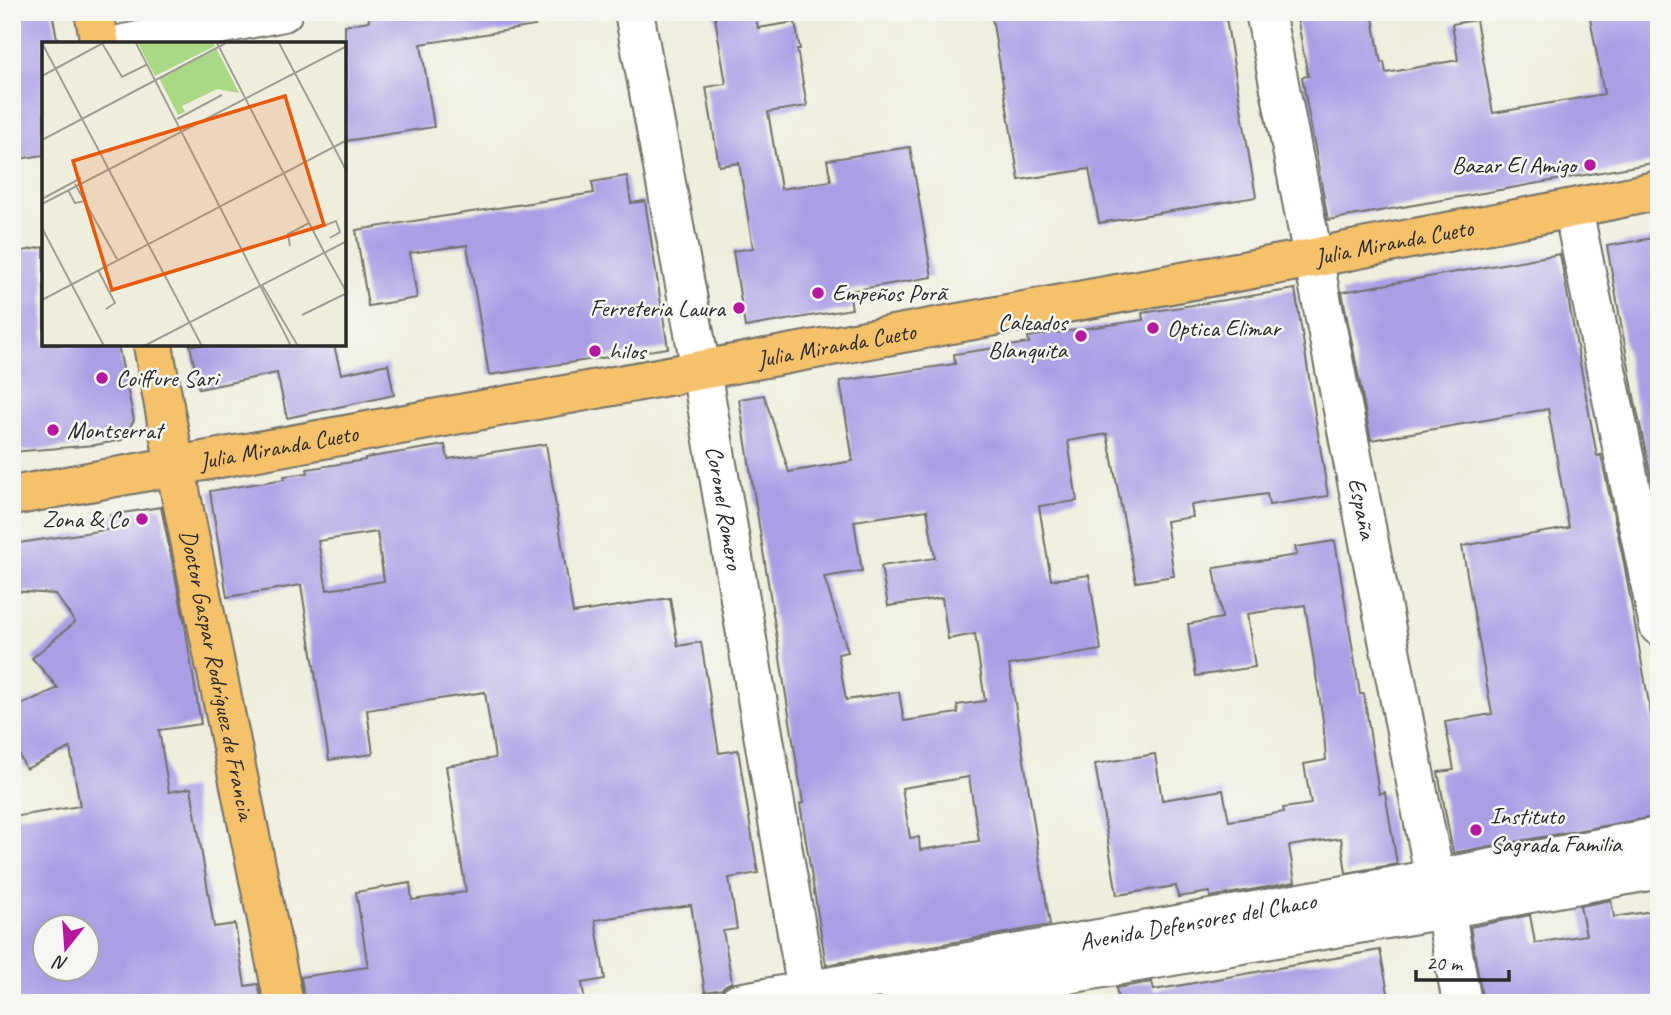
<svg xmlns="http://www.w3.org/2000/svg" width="1671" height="1015" font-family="Caveat,sans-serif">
<rect width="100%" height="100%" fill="#f6f6f2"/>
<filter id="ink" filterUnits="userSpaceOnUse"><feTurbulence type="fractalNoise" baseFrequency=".0143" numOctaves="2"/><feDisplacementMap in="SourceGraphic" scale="14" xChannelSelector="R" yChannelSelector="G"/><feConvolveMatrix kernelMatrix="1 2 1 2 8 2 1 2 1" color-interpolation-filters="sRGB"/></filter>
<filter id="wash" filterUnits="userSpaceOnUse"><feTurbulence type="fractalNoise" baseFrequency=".00686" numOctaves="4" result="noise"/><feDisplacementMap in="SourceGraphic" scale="28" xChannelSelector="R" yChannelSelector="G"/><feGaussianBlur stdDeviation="1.57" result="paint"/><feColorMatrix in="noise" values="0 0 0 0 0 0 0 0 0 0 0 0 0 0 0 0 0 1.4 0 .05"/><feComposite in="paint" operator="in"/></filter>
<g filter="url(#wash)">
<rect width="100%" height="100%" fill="#efeddb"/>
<g id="blocks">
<g fill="#ab9ee5" fill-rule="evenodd">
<path d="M12 12H52L58 44H44V155L12 160Z"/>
<path d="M368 12H534L535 26 421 44 434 127 345 141V25L369 21Z"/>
<path d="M714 12H755L758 28 795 22 800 49H797L807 106 768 112 781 189 831 181 827 160 910 147 932 277 849 291 852 309 745 327 733 251 753 248 739 163 719 166 706 87 726 84Z"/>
<path d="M991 12H1225L1256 197 1099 223 1089 169 1019 180Z"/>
<path d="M1296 12H1372L1381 63 1384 62 1386 73 1458 60 1452 24 1476 20 1493 113 1604 94 1589 12H1659V162L1328 220 1302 77 1308 76Z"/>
<path d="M627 176 631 203 645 201 668 348 489 375 467 245 410 253 417 298 368 306 356 230 594 193 592 182Z"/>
<path d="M1659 237V510H1658L1635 401 1607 246Z"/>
<path d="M44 247V345H118L134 420 122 440 95 445 12 452V253Z"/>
<path d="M1560 254 1597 456 1601 455 1624 563 1659 760V816L1453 853 1438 772 1454 770 1445 722 1492 714 1462 546 1569 528 1548 409 1371 440 1342 292Z"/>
<path d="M1295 289 1328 496 1269 505 1267 494 1191 505 1193 517 1166 521 1174 576 1136 582 1107 434 1068 441 1077 501 1039 506 1051 580 1089 575 1101 650 1009 665 1050 925 826 965 800 804 803 803 739 399 764 395 789 472 853 461 840 381 955 364 954 354 1029 343 1028 337 1143 320 1142 313ZM927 510 935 558 881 566 888 606 942 598 948 639 975 634 985 701 957 705 958 713 904 721 899 692 846 700 838 654 848 652 824 577 862 571 854 521ZM969 777 979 841 920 850 919 837 910 838 902 788Z"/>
<path d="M190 345H334L341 374 388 364 394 395 287 418 277 373 199 389Z"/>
<path d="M546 444 573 613 670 598 678 646 701 642 719 753 738 750 758 873 729 878 737 929 723 931 732 982 724 986 722 989 705 992 691 905 595 920 605 979 582 983 585 1003H305L301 977 368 967 356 892 410 883 412 900 466 892 446 766 495 758 485 692 367 710 373 754 329 760 301 585 227 597 210 491 285 479 284 476 308 473 307 469 365 460V458L445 445 448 459ZM377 532 384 581 327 590 318 541Z"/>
<path d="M161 507 184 620 201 724 159 730 169 792 191 788 214 927 235 924 245 986 258 984 262 1003H230V997L191 1003H12V817L80 806 70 748 26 769 12 740V709L58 688 32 658 75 622 55 594 12 591V544L112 529 110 515ZM46 928H88V970H46Z"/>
<path d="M1335 541 1360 694H1364L1379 794 1385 792 1397 864 1346 873 1341 838 1289 846 1295 882 1210 897V892L1178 897 1176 886 1117 895 1095 764 1155 754 1162 800 1223 790 1229 821 1284 812 1283 808 1311 804 1304 764 1326 760 1323 720 1305 605 1247 614 1255 667 1196 676 1188 624 1222 618 1214 568 1297 555 1295 547Z"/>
<path d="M1611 900 1614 917 1659 910V1003H1483L1470 927 1530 915 1535 943 1586 935 1580 906Z"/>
<path d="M1380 950 1390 1003H1119L1116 988 1152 982 1154 990Z"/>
</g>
</g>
</g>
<g filter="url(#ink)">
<use href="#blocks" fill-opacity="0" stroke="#706f69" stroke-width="2"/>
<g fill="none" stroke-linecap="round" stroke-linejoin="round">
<g stroke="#706f69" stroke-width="42">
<g id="minor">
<path id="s1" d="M634 12 701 370 809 1003"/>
<path id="s2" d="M1265 12 1435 879 1445 909 1462 1003"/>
<path d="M124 44 283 12"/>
<path d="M1573 209 1659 626"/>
<path id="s3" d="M738 1003 1435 879 1659 837"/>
<path d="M900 1003 1445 909 1659 869"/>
</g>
</g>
<g stroke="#706f69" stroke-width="42">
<g id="highway">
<path d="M94 12 100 44"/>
<path id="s4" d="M153 345 175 466 284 1003"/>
<path id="s5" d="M12 496 1313 258C1428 234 1544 216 1659 190"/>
</g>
</g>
<use href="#minor" stroke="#fff" stroke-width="38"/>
<use href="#highway" stroke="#f5c16b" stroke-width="38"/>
</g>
</g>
<g fill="#b5179e" stroke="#f6f6f2" stroke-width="2.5">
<circle cx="1590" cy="165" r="7"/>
<circle cx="818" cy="293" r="7"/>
<circle cx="739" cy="308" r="7"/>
<circle cx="1153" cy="328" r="7"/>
<circle cx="1081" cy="336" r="7"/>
<circle cx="595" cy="351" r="7"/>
<circle cx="102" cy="378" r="7"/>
<circle cx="53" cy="430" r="7"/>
<circle cx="142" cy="519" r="7"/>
<circle cx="1476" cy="830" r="7"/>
</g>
<g text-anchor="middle" stroke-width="5" stroke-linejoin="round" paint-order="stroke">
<g font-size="24" fill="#2b2b2b" stroke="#f6f6f2" text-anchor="start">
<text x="1576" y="173" text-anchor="end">Bazar El Amigo</text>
<text x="832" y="301">Empeños Porã</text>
<text x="725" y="316" text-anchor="end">Ferreteria Laura</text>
<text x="1067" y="330" text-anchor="end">Calzados<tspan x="1067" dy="28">Blanquita</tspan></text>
<text x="1167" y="336">Optica Elimar</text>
<text x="609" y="359">hilos</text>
<text x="116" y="386">Coiffure Sari</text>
<text x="67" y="438">Montserrat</text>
<text x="128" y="527" text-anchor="end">Zona &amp; Co</text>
<text x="1490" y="824">Instituto<tspan x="1490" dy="28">Sagrada Familia</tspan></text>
</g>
<g font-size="24" fill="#2b2b2b" stroke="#f6f6f2">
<text dy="8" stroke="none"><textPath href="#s5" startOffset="1405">Julia Miranda Cueto</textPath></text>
<text dy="8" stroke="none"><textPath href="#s5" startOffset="838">Julia Miranda Cueto</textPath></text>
<text dy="8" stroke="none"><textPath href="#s5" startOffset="271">Julia Miranda Cueto</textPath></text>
<text dy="8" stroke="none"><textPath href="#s1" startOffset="504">Coronel Romero</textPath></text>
<text dy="8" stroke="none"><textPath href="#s2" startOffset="506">España</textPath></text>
<text dy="8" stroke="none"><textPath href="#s4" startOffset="336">Doctor Gaspar Rodríguez de Francia</textPath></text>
<text dy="8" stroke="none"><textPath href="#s3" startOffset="467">Avenida Defensores del Chaco</textPath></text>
</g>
</g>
<g transform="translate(42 42)">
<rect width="304" height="304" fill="#efeddb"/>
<path d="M96 1H171L173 4 113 34ZM174 6 197 51 175 47 140 64 143 70 136 73 117 36Z" fill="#aad986"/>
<path fill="none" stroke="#a19f95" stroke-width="2" d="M0 1 160 304M60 1 80 35 106 22M94 1 249 304M175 1 282 210M237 1 305 130M0 34 61 1M135 77 180 53M0 98 184 1M33 142 75 217M26 148 33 161 43 159M0 157 39 136M0 162 305 4M0 186 62 304M271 188 294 179 298 190 288 196M248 204 246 192 267 181M282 210 305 251M56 228 73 261 64 267M220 243 256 304M0 258 305 98M260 273 305 251M102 304 305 199"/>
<path fill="#e8590c" fill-opacity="0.15" stroke="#e8590c" stroke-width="3.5" d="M243 54 282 183 70 248 31 119Z"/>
<rect width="304" height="304" fill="none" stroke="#2b2b2b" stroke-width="3.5"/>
</g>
<rect width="1671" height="1015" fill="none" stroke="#f6f6f2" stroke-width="42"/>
<g transform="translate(66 948) rotate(197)"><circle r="33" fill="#f6f6f2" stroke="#a5a5a2" stroke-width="2"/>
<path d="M0-5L12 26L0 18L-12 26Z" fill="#b5179e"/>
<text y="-10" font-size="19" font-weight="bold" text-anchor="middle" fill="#2b2b2b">N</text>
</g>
<path d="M1416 970v10h93v-10" fill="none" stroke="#2b2b2b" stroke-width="3.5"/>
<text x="1426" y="970" font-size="21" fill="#2b2b2b" stroke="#f6f6f2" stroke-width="5" paint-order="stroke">20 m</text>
</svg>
